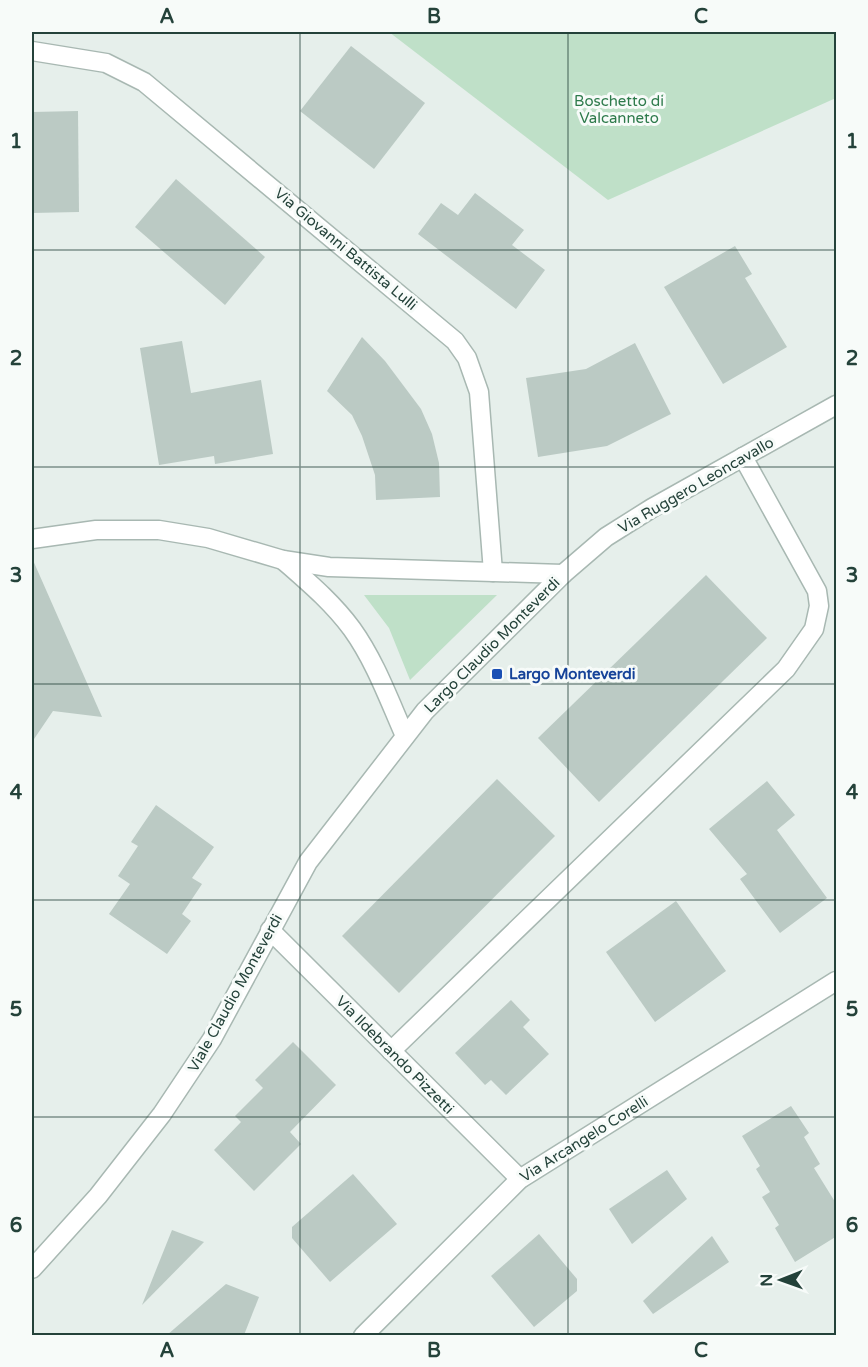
<svg xmlns="http://www.w3.org/2000/svg" width="868" height="1367" font-family="'Varela Round',sans-serif">
<rect width="100%" height="100%" fill="#e6efeb"/>
<g fill="#bfe0c8">
<path d="M389 32H836V98L608 200Z"/>
<path d="M364 595H497L410 680 389 628Z"/>
</g>
<g fill="#bbcac4">
<path d="M351 46 425 103 374 169 300 111Z"/>
<path d="M78 111 79 212 32 213V112Z"/>
<path d="M176 179 265 257 225 305 135 227Z"/>
<path d="M475 193 524 230 512 245 545 270 516 309 418 234 441 203 458 215Z"/>
<path d="M735 246 752 274 745 278 787 347 723 384 664 287Z"/>
<path d="M362 337 385 361 421 409 432 434 439 463 440 497 376 500 375 475 362 436 352 415 327 391Z"/>
<path d="M182 341 191 393 261 380 273 454 215 464 214 456 159 465 140 348Z"/>
<path d="M635 343 671 414 607 446 538 457 526 378 586 369Z"/>
<path d="M32 558 102 717 53 711 32 742Z"/>
<path d="M706 575 767 638 599 802 538 738Z"/>
<path d="M497 779 555 836 399 993 342 936Z"/>
<path d="M767 781 795 815 777 830 827 898 780 933 740 879 747 874 709 829Z"/>
<path d="M156 805 214 847 192 878 202 884 182 914 191 921 167 954 109 914 130 884 118 876 138 846 131 842Z"/>
<path d="M676 901 726 971 655 1022 606 952Z"/>
<path d="M511 1000 530 1020 523 1027 549 1054 506 1095 491 1080 485 1085 455 1053Z"/>
<path d="M293 1042 336 1085 290 1132 301 1144 254 1191 214 1150 241 1122 235 1116 263 1088 255 1080Z"/>
<path d="M791 1106 809 1133 804 1137 820 1164 814 1168 837 1205V1236L795 1262 775 1228 779 1225 762 1197 770 1192 756 1169 760 1166 742 1136Z"/>
<path d="M667 1170 687 1199 632 1244 609 1209Z"/>
<path d="M353 1174 397 1224 330 1282 292 1238V1227Z"/>
<path d="M172 1230 204 1242 142 1305Z"/>
<path d="M539 1234 577 1279V1291L534 1327 491 1276Z"/>
<path d="M712 1236 729 1262 653 1314 643 1301Z"/>
<path d="M226 1284 259 1297 244 1335H167Z"/>
</g>
<g fill="none" stroke-linecap="round" stroke-linejoin="round">
<g stroke="#a8b8b2" stroke-width="21">
<path id="service" d="M391 1051 786 669 814 629 819 606 817 591 743 457"/>
</g>
<g stroke="#a8b8b2" stroke-width="21">
<g id="minor">
<path d="M32 51 106 63 144 82 455 341 467 358 479 392 493 572"/>
<path d="M32 539 96 530H159L208 538 283 560 329 567 563 574"/>
<path d="M283 560C308 582 332 602 352 629 375 661 389 700 405 736"/>
<path d="M270 930 520 1179"/>
<path d="M32 1269 98 1196 162 1114 212 1039 308 862 425 711 563 574 606 537 652 508 836 405"/>
<path d="M363 1336 520 1179 836 981"/>
</g>
</g>
<use href="#service" stroke="#fff" stroke-width="18"/>
<use href="#minor" stroke="#fff" stroke-width="18"/>
</g>
<path fill="none" stroke="#24423a" stroke-width="1.5" stroke-opacity="0.55" d="M300 32V1336M568 32V1336M32 250H836M32 467H836M32 684H836M32 900H836M32 1117H836"/>
<rect fill="#1a4fb4" stroke="#f7fbf9" stroke-width="2" x="491" y="668" width="12" height="12" rx="3"/>
<g text-anchor="middle" stroke-width="6" stroke-linejoin="round" paint-order="stroke">
<g font-size="15" fill="#2d7a4b" stroke="#f7fbf9">
<text x="619" y="106">Boschetto di<tspan x="619" dy="17">Valcanneto</tspan></text>
</g>
<g font-size="15" fill="#24423a" stroke="#f7fbf9">
<text transform="translate(346 249) rotate(40)" y="5">Via Giovanni Battista Lulli</text>
<text transform="translate(696 485) rotate(-30)" y="5">Via Ruggero Leoncavallo</text>
<text transform="translate(492 645) rotate(-45)" y="5">Largo Claudio Monteverdi</text>
<text transform="translate(235 993) rotate(-61)" y="5">Viale Claudio Monteverdi</text>
<text transform="translate(395 1055) rotate(45)" y="5">Via Ildebrando Pizzetti</text>
<text transform="translate(584 1139) rotate(-32)" y="5">Via Arcangelo Corelli</text>
</g>
<g font-size="15" font-weight="bold" fill="#164399" stroke="#f7fbf9" text-anchor="start">
<text x="509" y="679">Largo Monteverdi</text>
</g>
</g>
<rect width="868" height="1367" fill="none" stroke="#f7fbf9" stroke-width="66"/>
<g transform="translate(781 1280) rotate(269)" stroke="#f7fbf9" stroke-width="4.5" paint-order="stroke">
<path d="M0-4.5L10 22L0 15L-10 22Z" fill="#24423a"/>
<text y="-9" font-size="16" font-weight="bold" text-anchor="middle" fill="#24423a">N</text>
</g>
<rect x="33" y="33" width="802" height="1301" fill="none" stroke="#24423a" stroke-width="2"/>
<g font-size="20" text-anchor="middle" font-weight="bold" fill="#24423a">
<text x="167" y="23">A</text>
<text x="434" y="23">B</text>
<text x="701" y="23">C</text>
<text x="16" y="148">1</text>
<text x="852" y="148">1</text>
<text x="16" y="365">2</text>
<text x="852" y="365">2</text>
<text x="16" y="582">3</text>
<text x="852" y="582">3</text>
<text x="16" y="799">4</text>
<text x="852" y="799">4</text>
<text x="16" y="1016">5</text>
<text x="852" y="1016">5</text>
<text x="16" y="1232">6</text>
<text x="852" y="1232">6</text>
<text x="167" y="1357">A</text>
<text x="434" y="1357">B</text>
<text x="701" y="1357">C</text>
</g>
</svg>
